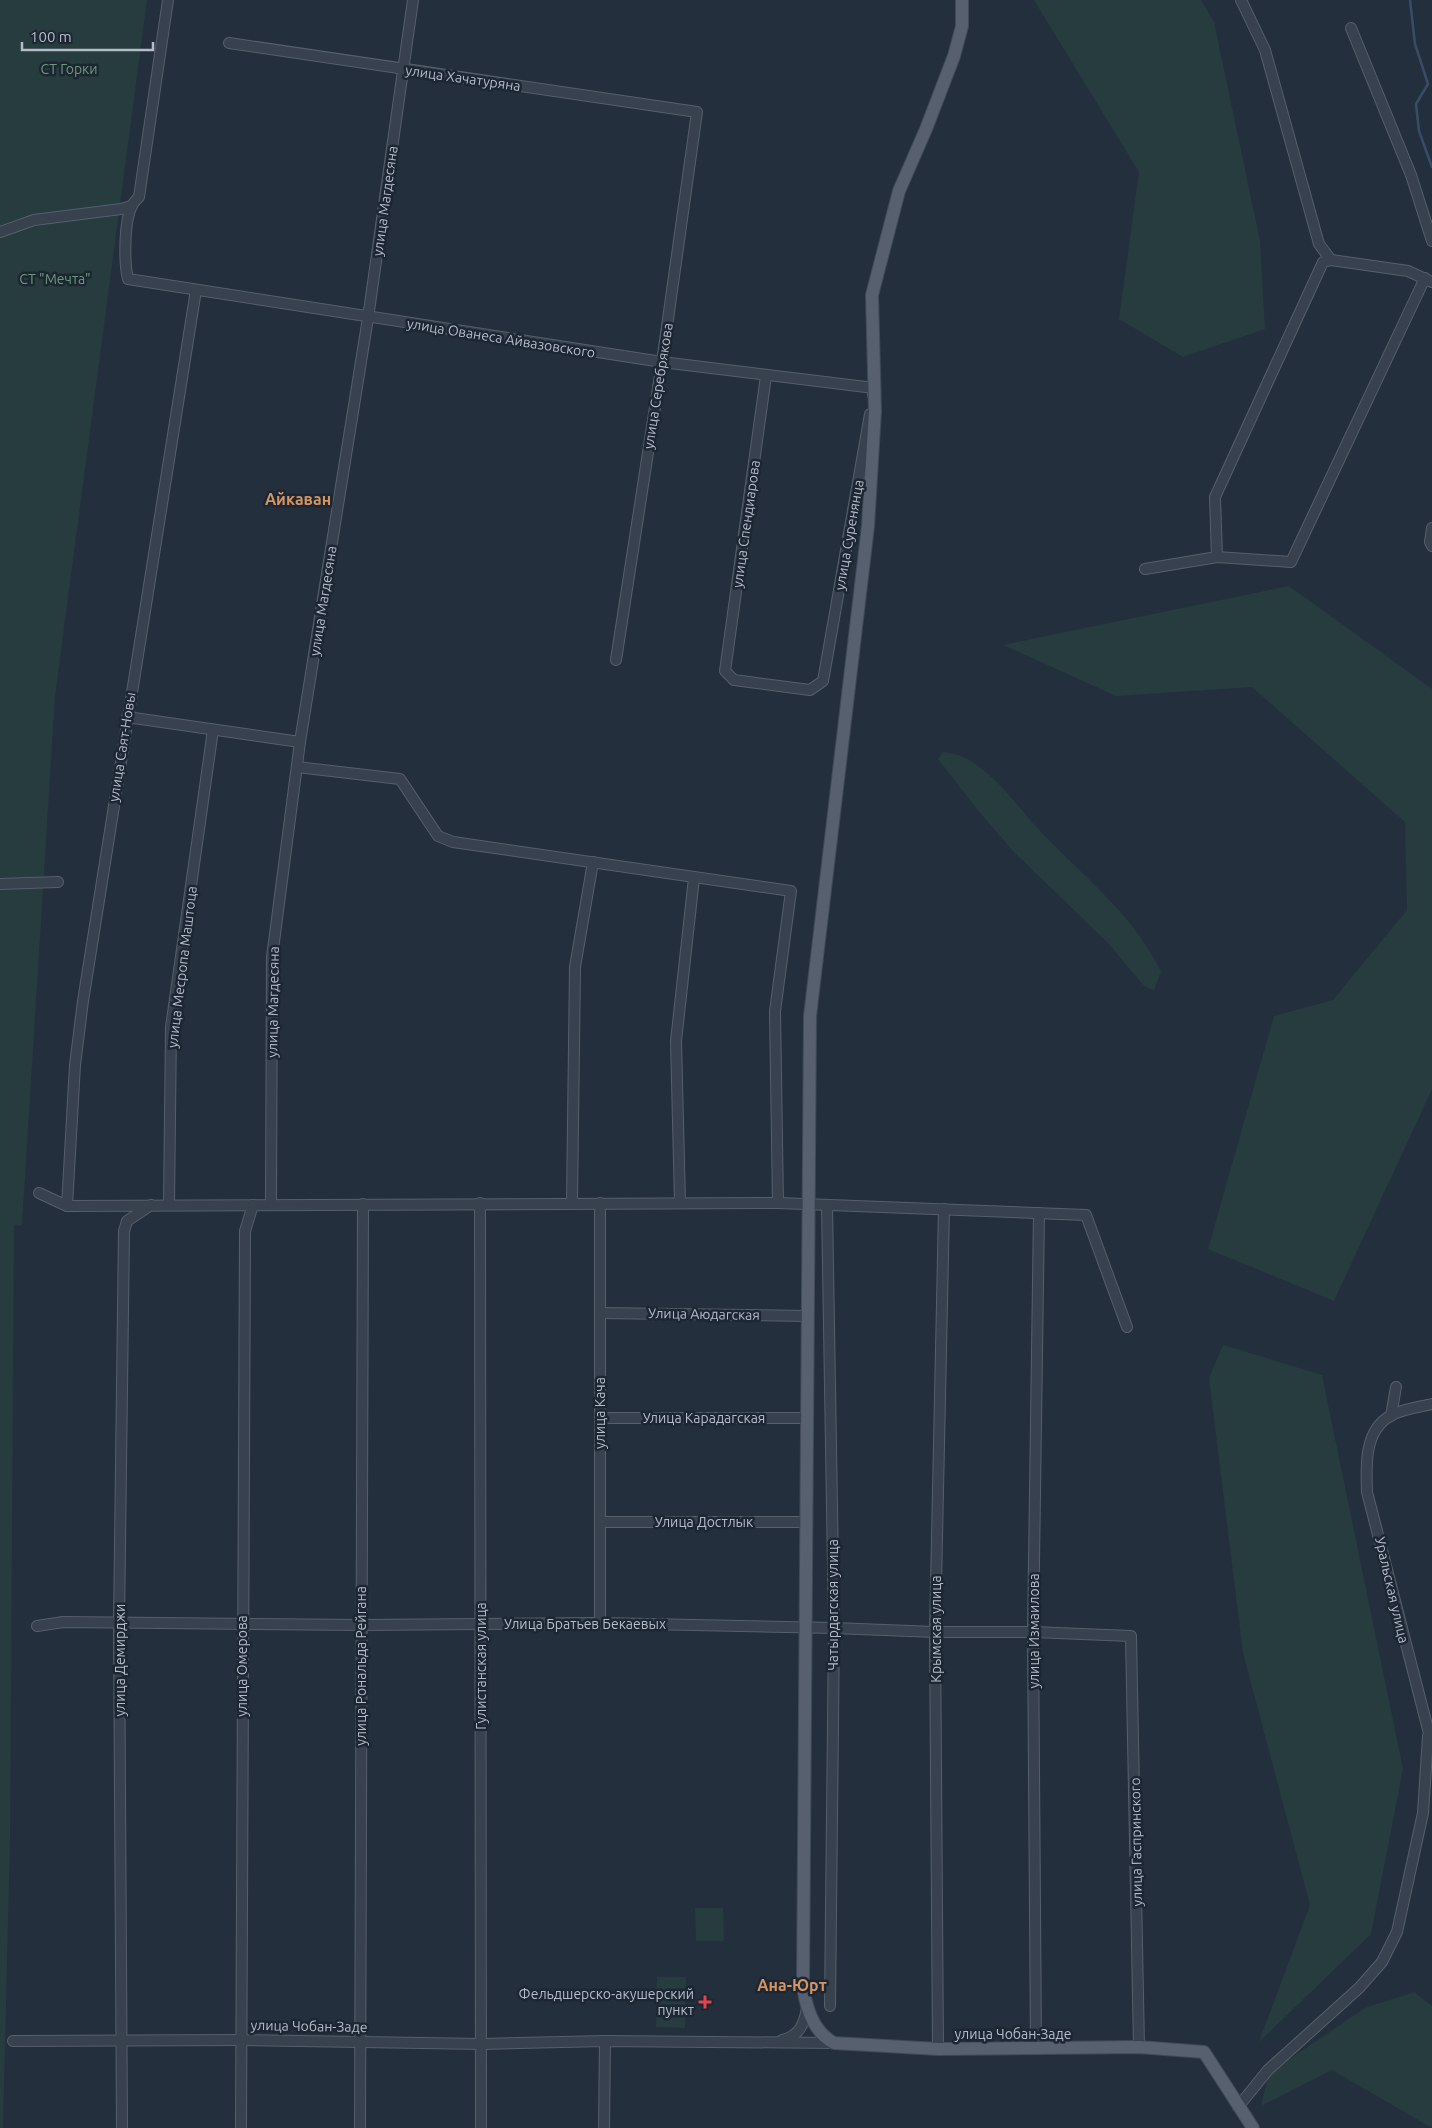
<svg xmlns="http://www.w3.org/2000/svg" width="1432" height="2128" font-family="Ubuntu,sans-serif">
<rect width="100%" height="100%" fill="#242f3e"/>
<g fill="#263c3f">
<path d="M0 0H147L55 696 22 1225 14 1226 10 1838 3 2128H0Z"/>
<path d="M1034 0H1201L1214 22 1260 241 1265 329 1183 357 1119 319 1139 172Z"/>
<path d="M1289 586 1432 689V1089L1334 1301 1208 1249 1274 1016 1333 1000 1407 910 1405 822 1252 687 1116 696 1003 645Z"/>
<path d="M943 752C956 753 968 758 978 766 1003 784 1021 811 1042 833 1083 876 1135 916 1161 972L1154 990 1144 986 1108 943 1013 851 981 814 938 759Z"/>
<path d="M1223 1345 1322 1375 1403 1769 1371 1934 1259 2042 1310 1905 1243 1653 1209 1378Z"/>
<path d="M695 1908H723L724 1941H696Z"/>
<path d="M657 1977H686L685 2028 656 2027Z"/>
<path d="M1414 1992 1432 2006V2128L1332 2070 1261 2106 1269 2073 1365 2008Z"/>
</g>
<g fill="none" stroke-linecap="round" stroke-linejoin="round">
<path stroke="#394c67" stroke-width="2.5" d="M1410 0 1415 44 1428 84 1416 104 1419 131 1432 167"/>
<g stroke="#565f6c" stroke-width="12">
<g id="minor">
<path d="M168 0 139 197C137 199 133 203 132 206 124 220 124 263 128 279L662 362 874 388 873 395"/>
<path d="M1351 28 1411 175 1432 241"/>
<path d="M229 43 697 112 662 362 616 660"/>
<path d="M0 232 34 220 121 209 131 206"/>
<path d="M1331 260 1408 271 1432 282"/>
<path d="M766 376 725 671 734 680 810 690 823 681 870 414"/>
<path d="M1432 528 1430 542 1432 546"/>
<path d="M1217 557 1215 497 1323 262 1331 260 1319 244 1265 50 1241 0"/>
<path d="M1145 569 1217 557 1291 562 1425 278"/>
<path d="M127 717 300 742"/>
<path d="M297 767 400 779 438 836 453 842 791 891 775 1011 778 1203"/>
<path d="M0 884 58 882"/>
<path d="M39 1193 67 1206 778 1203 1086 1215 1127 1327"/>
<path d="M480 1203 481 2128"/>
<path d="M572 1203 575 967 593 862"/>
<path d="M600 1203V1623"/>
<path d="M680 1203 676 1041 694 878"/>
<path d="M169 1205 171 1027 213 730"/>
<path d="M271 1205 272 957 300 742 368 318 413 0"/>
<path d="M827 1205 834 1628 830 2006"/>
<path d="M67 1206 75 1065 83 1001 196 290"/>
<path d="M600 1313 808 1316"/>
<path d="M1391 1416 1396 1387"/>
<path d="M600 1418H807"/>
<path d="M600 1522H807"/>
<path d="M37 1626 63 1622 361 1625 600 1623 834 1628 935 1632H1033L1131 1636 1139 2047"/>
<path d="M1431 1741 1367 1492C1366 1466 1364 1431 1390 1416 1401 1409 1419 1407 1432 1404"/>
<path d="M782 2040C799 2036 804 2025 807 2008"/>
<path d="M13 2041 242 2040 482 2044 605 2041 834 2043"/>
<path d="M938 2049 935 1632 944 1209"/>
<path d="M1036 2049 1033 1632 1039 1213"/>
<path d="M1238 2107 1268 2070 1359 1988 1382 1962 1397 1932 1423 1813 1428 1736"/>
<path d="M122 2128 119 1624 124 1231 127 1221 151 1205"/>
<path d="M241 2128 245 1231 253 1205"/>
<path d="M360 2128 363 1204"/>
<path d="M604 2128 605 2041"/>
</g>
</g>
<g stroke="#414a57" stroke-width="14">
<path id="major" d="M962 0V26L954 56 926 129 899 191 872 295 875 411 868 526 810 1016 803 1986C806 2008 813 2032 834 2043L938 2049 1139 2047 1204 2052 1253 2128"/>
</g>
<use href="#minor" stroke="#38414e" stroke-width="10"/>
<use href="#major" stroke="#56606e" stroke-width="12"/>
</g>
<path fill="#e0444e" stroke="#1d2633" stroke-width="2" d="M702.5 1994.5h5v5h5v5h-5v5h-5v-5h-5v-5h5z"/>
<g text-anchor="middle" stroke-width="5" stroke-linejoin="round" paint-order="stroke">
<g font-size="14" fill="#6b9a76" stroke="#1d2633">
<text x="69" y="74">СТ Горки</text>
<text x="55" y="284">СТ "Мечта"</text>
</g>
<g font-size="14" fill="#b4bcc9" stroke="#1d2633">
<text transform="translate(463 78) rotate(8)" y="5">улица Хачатуряна</text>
<text transform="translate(385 201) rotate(-82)" y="5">улица Магдесяна</text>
<text transform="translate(501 338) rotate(9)" y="5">улица Ованеса Айвазовского</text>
<text transform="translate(658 386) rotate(-81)" y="5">улица Серебрякова</text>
<text transform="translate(746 524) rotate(-82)" y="5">улица Спендиарова</text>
<text transform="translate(849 535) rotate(-80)" y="5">улица Суренянца</text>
<text transform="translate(323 601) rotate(-81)" y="5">улица Магдесяна</text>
<text transform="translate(122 747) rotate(-81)" y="5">улица Саят-Новы</text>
<text transform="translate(182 967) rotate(-83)" y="5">улица Месропа Маштоца</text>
<text transform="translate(273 1002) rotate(-89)" y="5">улица Магдесяна</text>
<text transform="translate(704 1314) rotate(1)" y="5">Улица Аюдагская</text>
<text transform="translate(600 1413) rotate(-90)" y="5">улица Кача</text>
<text x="704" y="1423">Улица Карадагская</text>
<text x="704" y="1527">Улица Достлык</text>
<text transform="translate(1392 1590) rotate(77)" y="5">Уральская улица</text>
<text transform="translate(833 1605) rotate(-90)" y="5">Чатырдагская улица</text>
<text x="585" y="1629">Улица Братьев Бекаевых</text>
<text transform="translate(936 1629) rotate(-90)" y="5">Крымская улица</text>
<text transform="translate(1034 1631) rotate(-90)" y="5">улица Измаилова</text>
<text transform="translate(120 1660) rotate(-90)" y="5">улица Демирджи</text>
<text transform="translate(242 1666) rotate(-90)" y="5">улица Омерова</text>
<text transform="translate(361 1666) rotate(-90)" y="5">улица Рональда Рейгана</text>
<text transform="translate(481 1666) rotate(-90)" y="5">Гулистанская улица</text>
<text transform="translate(1136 1842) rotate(-91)" y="5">улица Гаспринского</text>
<text transform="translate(309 2026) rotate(1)" y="5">улица Чобан-Заде</text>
<text x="1013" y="2039">улица Чобан-Заде</text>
</g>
<g font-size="14" fill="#b4bcc9" stroke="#1d2633" text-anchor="end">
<text x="694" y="1999">Фельдшерско-акушерский<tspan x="694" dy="16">пункт</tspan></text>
</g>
<g font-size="16" font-weight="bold" fill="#d59563" stroke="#1d2633">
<text x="298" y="505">Айкаван</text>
<text x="792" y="1991">Ана-Юрт</text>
</g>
</g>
<path d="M22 42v8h131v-8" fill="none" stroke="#b4bcc9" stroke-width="2.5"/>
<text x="30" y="42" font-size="15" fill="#b4bcc9" stroke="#1d2633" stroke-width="4" paint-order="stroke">100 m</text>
</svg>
